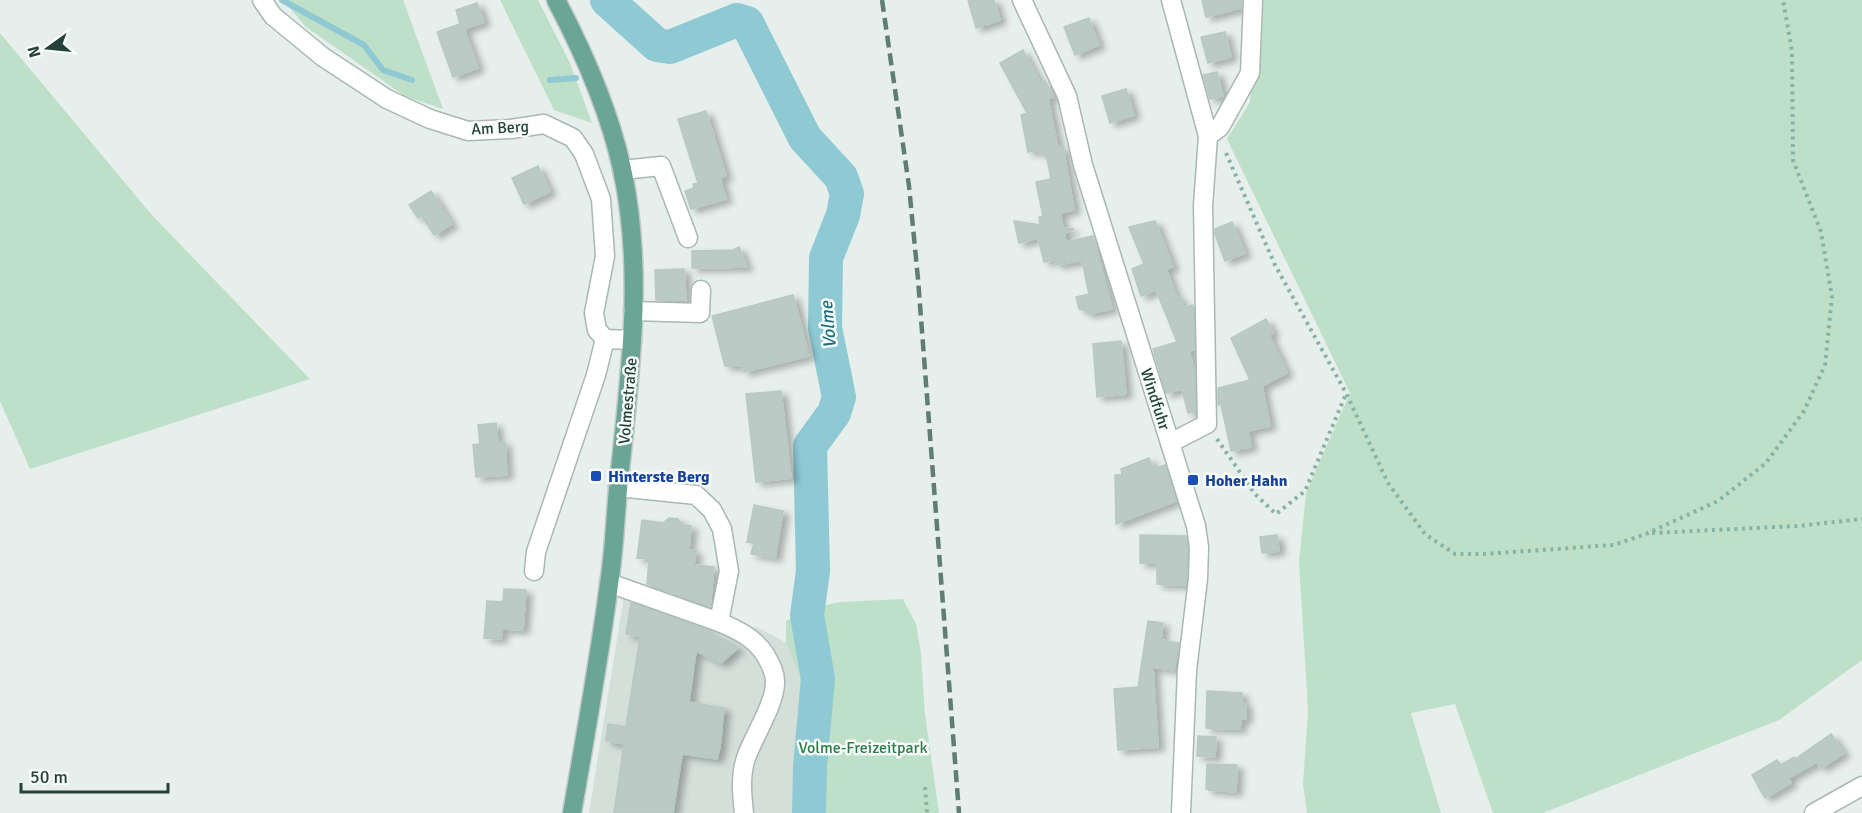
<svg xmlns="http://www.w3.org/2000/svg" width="1862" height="813" font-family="Signika,sans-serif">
<defs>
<filter id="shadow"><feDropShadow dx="6" dy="4" stdDeviation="3" flood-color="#0004"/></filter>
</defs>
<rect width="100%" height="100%" fill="#e6efeb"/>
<path fill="#d4dfda" d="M624 596 761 629 786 643 800 676 794 787 795 813H589Z"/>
<g fill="#bfe0c8">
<path d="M283 0H403L443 109 405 96 306 27Z"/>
<path d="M500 0H538L570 63 592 123 554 110Z"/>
<path d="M1257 0H1862V660L1779 720 1543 813H1493L1455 704 1411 713 1441 813H1307L1303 784 1308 711 1299 562 1306 493 1350 393 1227 139 1250 102Z"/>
<path d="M0 33 151 214 310 379 30 469 0 401Z"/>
<path d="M903 599 916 624 921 653 925 714 939 813H795L794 787 800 676 786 643V621L812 608 840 602Z"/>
</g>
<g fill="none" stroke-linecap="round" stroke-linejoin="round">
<g stroke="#8ec9d4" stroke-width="6">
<path d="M282 0 364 45 383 70 412 80"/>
<path d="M550 80 576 78"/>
</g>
<path stroke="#8ec9d4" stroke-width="34" d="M607 0 657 45 670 47 737 20 747 23 805 138 841 177 847 194 843 215 826 258 825 328 839 397 834 413 810 446 813 571 807 615 818 679 810 766 809 813"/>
</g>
<g fill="#bbcac4" stroke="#b8c9c2" stroke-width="1.5" filter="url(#shadow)">
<path d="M968 0H994L1000 20 976 28Z"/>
<path d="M1202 0H1242L1241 8 1206 17Z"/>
<path d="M477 3 484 22 464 29 478 68 453 77 437 32 460 24 456 10Z"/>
<path d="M1089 18 1099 45 1075 55 1064 27Z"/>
<path d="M1225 32 1231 57 1208 63 1201 37Z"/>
<path d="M1023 50 1041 84 1045 81 1053 97 1048 99 1058 148 1063 147 1074 210 1060 213 1063 228 1073 229V230L1064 233 1066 242 1093 236 1112 309 1088 314 1087 311 1079 309 1076 297 1089 294 1082 260 1057 265 1055 259 1044 262 1038 238 1019 243 1014 221 1040 225 1039 217 1043 216 1036 182 1051 179 1047 158 1037 150 1028 152 1021 115 1027 113 1000 63Z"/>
<path d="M1217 72 1223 96 1210 99 1203 75Z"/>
<path d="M1126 89 1134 115 1110 123 1102 96Z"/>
<path d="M706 111 726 176 720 178 726 199 691 209 685 191 694 188 693 184 698 183 678 119Z"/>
<path d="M538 166 550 192 524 204 512 178Z"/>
<path d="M431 191 452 224 434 235 421 215 418 218 409 205Z"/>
<path d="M1155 221 1173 267 1166 269 1177 298 1180 297 1184 308 1192 305 1194 309V350L1189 351 1195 373 1196 411 1188 413 1182 389 1166 393 1153 349 1177 342 1156 290 1141 296 1132 269 1144 264 1129 227Z"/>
<path d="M1232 222 1245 253 1225 261 1215 234V229Z"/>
<path d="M739 247 747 267 692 268V251L733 250Z"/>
<path d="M684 269 686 300H656L655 270Z"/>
<path d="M793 295 809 356 744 372 743 366H725L712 316Z"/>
<path d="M1266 319 1273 333 1269 335 1287 373 1262 386 1270 426 1248 431 1251 447 1231 451 1221 404 1218 405V388L1250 380 1231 338Z"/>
<path d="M1121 341 1126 394 1097 397 1093 344Z"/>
<path d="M781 391 791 478 756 482 746 394Z"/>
<path d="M496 423 498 443 505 442 507 475 476 477 473 445 480 444 478 425Z"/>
<path d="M1149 458 1153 469 1165 465 1176 501 1116 524 1115 475H1122L1121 469Z"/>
<path d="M754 505 783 511 775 558 751 554 754 543 747 542Z"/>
<path d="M669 518 678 519 683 525 691 526 689 550 696 551 694 565 714 567 710 607 647 584 649 559 637 558 642 520 663 523Z"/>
<path d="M1140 535 1186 536 1188 548 1186 585 1157 584V563H1140Z"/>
<path d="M1277 535 1279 551 1262 553 1260 537Z"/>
<path d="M504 589 526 590 523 630 502 629 501 639 484 638 487 601 503 602Z"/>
<path d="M631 603 707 630V632L738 648 721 663 696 651 689 702 724 708 720 747 717 759 682 754 673 813H614L624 744 606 741 608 724 626 727 640 637 626 634Z"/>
<path d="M1148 621 1163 623 1161 640 1179 643 1174 670 1153 667 1158 747 1118 750 1114 689 1138 687Z"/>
<path d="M1207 691 1242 693V703L1246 704V719H1241L1240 729 1206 728Z"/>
<path d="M1831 734 1844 753 1821 768 1817 762 1788 778 1791 783 1765 798 1752 775 1777 760 1781 765 1794 757 1795 759Z"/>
<path d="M1198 736 1216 737 1215 757 1197 756Z"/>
<path d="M1207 764 1237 765 1236 792 1209 790V789H1206Z"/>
</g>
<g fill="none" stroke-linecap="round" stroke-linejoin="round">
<g stroke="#a8b8b2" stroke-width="21">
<g id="minor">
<path d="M262 0 273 16 323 57 387 99 430 119 468 131 511 129 544 124 573 138 584 154 601 199 605 256 594 313 597 330 605 339 632 340"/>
<path d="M1022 0 1067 96 1083 165 1196 526 1199 547 1198 579 1187 670 1181 813"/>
<path d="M1171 0 1208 136"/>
<path d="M622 170 661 166 688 238"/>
<path d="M633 311 700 313 701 290"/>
<path d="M1170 443 1207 424 1203 206 1208 136 1220 127 1250 73 1253 0"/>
<path d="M618 487 696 495 712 510 722 529 729 571 719 622C738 630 755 638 766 656 770 664 775 672 775 681 776 703 753 737 746 758 740 775 742 795 744 813"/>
<path d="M534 571 536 552 596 375 605 339"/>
<path d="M609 583 719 622"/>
<path d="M1814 813 1862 786"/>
</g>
</g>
<g stroke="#c2cac8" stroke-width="21">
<path id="major" d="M556 0C584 53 609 109 622 169 645 274 629 383 618 489 615 521 614 553 609 584 599 661 585 737 572 813"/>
</g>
<g stroke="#86b3a5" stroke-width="4" stroke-dasharray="3 4.5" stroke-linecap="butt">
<path d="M1226 153 1275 265 1346 393 1388 483 1425 534 1455 554H1484L1614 545 1648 533 1718 501 1766 463 1804 411 1825 365 1832 297 1821 232 1793 160 1792 51 1783 0"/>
<path d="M1217 439 1255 494 1276 514 1305 491 1346 394"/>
<path d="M1652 533 1797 526 1862 519"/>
<path d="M925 787 927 813"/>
</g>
<use href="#minor" stroke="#fff" stroke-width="18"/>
<use href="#major" stroke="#6aa596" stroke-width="18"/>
<path stroke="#5f7d75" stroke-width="4.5" stroke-dasharray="12 6" stroke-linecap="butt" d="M882 0 909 186 918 279 959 813"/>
</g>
<g fill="#1a4fb4" stroke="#f7fbf9" stroke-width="2">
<rect x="590" y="470" width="12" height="12" rx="3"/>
<rect x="1187" y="474" width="12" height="12" rx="3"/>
</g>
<g text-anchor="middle" stroke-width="5" stroke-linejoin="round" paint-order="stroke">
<g font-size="16" fill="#24423a" stroke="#f7fbf9">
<text transform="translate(500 127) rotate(-3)" y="6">Am Berg</text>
<text transform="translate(1156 399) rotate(72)" y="6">Windfuhr</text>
<text transform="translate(627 401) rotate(-85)" y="6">Volmestraße</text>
</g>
<g font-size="16" font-weight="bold" fill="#164399" stroke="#f7fbf9" text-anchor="start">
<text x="608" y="482">Hinterste Berg</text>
<text x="1205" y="486">Hoher Hahn</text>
</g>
<g font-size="16" fill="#2d7a4b" stroke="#f7fbf9">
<text x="863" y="753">Volme-Freizeitpark</text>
</g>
<g font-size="18" font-style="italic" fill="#1c6f80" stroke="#f7fbf9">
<text transform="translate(828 325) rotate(-95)" y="6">Volme</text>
</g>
</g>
<g transform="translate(48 48) rotate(255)" stroke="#f7fbf9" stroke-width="4.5" paint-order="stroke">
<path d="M0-4.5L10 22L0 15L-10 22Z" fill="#24423a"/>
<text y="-9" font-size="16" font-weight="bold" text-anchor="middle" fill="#24423a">N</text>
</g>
<path d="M21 783v9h147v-9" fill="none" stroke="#24423a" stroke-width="3"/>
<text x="30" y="783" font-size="18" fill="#24423a" stroke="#f7fbf9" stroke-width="4.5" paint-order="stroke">50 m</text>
</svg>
